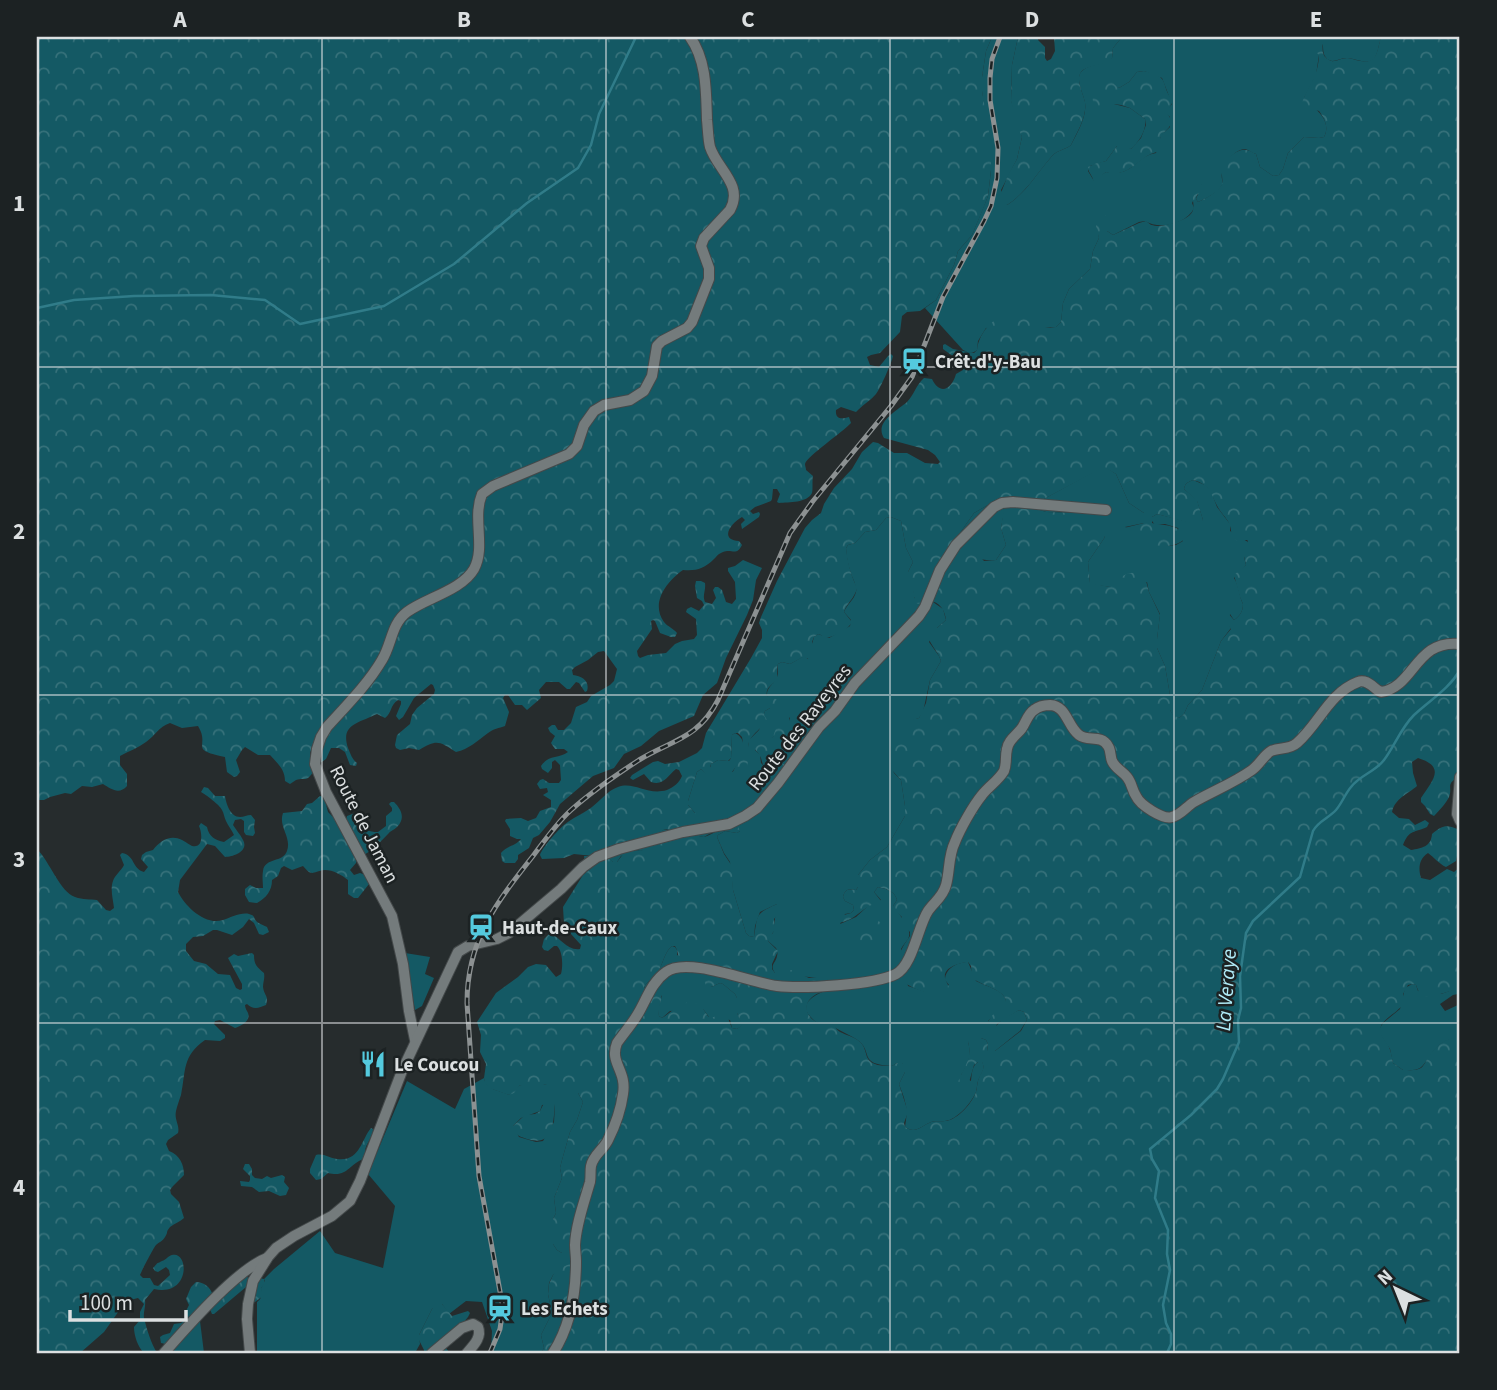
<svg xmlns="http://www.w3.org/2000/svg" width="1497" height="1390" font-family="'Source Sans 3',sans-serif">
<defs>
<pattern id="forest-crowns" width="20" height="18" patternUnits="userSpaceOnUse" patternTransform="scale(1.75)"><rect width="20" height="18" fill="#145964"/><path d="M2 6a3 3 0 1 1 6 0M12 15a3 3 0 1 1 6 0" fill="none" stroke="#36717a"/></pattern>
</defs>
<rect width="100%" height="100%" fill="#262c2d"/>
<g fill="#145964" fill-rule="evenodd">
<path d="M992 37H1018L1012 65 1011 100 1022 137 1017 159 1001 190 1007 205C1027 192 1036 174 1052 156 1057 150 1065 150 1071 145 1077 133 1087 117 1085 103 1084 95 1074 78 1082 71 1090 63 1104 66 1112 58L1113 48 1122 37H1381C1379 43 1378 54 1374 59 1367 65 1354 58 1346 58 1340 58 1334 63 1329 60 1323 57 1323 50 1323 44L1319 55 1316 75 1304 98C1314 108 1333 120 1324 137L1319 138 1304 137 1288 153 1283 169 1279 175 1273 176 1260 167 1256 154C1252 153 1249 150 1245 149 1235 149 1223 164 1222 173 1221 178 1223 180 1222 185 1219 192 1205 199 1198 202L1196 199 1202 184 1192 203 1194 208C1187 224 1159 230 1145 221L1139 222 1113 235 1107 231 1098 232 1099 238 1093 251 1090 269 1069 289 1063 303 1061 322 1056 327H1040L1035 323 986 328 978 341 977 350C972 354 969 353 963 350L925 308 936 300 954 265 958 251 972 235 988 196 991 170 982 91V77L986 51ZM1144 71 1162 78 1172 104 1167 110 1166 113 1170 117V127L1161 135 1156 153C1136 156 1132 178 1106 172L1101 175 1099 179 1094 181 1088 171 1090 166 1106 161 1117 146 1131 149C1139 142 1147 130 1145 119L1130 108 1114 104 1112 82 1115 86 1119 88 1129 82 1137 72Z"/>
<path d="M1104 466 1116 474 1129 503 1144 513V523L1125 527 1167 546 1176 545 1183 541 1178 528 1165 524 1155 525 1152 521V517L1157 514 1197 524 1203 520 1197 501 1184 489C1185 483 1188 482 1193 480L1205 485 1211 491 1217 507 1230 524V531L1248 542 1244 557 1246 565 1234 578C1239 586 1239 596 1243 604 1243 611 1240 616 1234 620L1230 614 1229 625 1231 628 1221 641 1202 690 1188 705 1184 714 1179 718 1173 716 1170 710V695L1165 666 1157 648V639L1160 614 1149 592 1147 582 1110 587 1090 584 1088 562 1105 537 1082 513 1046 512 1040 510 1042 500Z"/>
<path d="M993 502 1005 507 1001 528 1006 545 996 560C980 561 963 556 950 547L974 513Z"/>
<path d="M891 517 901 521 906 548 913 562 908 572 914 593V598L933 602 943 609 946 620 937 628 929 642 939 656 941 661 930 680 923 712 919 718 913 720 891 746 890 763 894 773 901 780 905 806V816L887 847 870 860 858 875V887L856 890C848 889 845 889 843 897L845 901 853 905 854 910 851 913 845 914 840 924 856 917 869 905 881 900 874 892 878 887C886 889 895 891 897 900L893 906C898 914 914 928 908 939 906 942 903 945 901 949L908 986 926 992 949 985 945 980C945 968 958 962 968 962L976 981C987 987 1002 989 1006 1000L1005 1004 988 1021 995 1027 1003 1019 1019 1010 1024 1012 1027 1020 1020 1031 995 1051H987L988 1044 986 1040 981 1038 968 1042C972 1055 968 1064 961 1075L971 1081C972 1073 972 1062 982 1061 986 1070 981 1072 978 1081 977 1084 977 1088 976 1092 972 1102 957 1120 945 1121 939 1122 935 1120 929 1123 920 1127 915 1134 905 1127 906 1119 908 1111 905 1102 904 1096 901 1090 899 1084L905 1072 902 1063H897L892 1066C856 1064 875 1051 856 1039 849 1035 839 1030 832 1026 827 1024 820 1024 816 1022 814 1021 809 1015 808 1014 801 1002 815 995 825 991L817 978 775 973C769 965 776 963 777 956 778 953 777 950 776 948L768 941 769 936 773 933 777 904 760 912 755 926 754 937 749 936 746 933 733 890 730 862 724 853 717 837 718 835 725 831 737 833 740 831 716 830 704 837 693 835 641 851 633 850 621 856 617 862H613L608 857 602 859 586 873 584 856H593L599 851 634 839 644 840 663 830 671 829 695 813 688 805V801L697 772 701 769 708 776 711 764 718 760 729 761 731 758 732 735 735 733C751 741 741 761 732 772L745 767 749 740 759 730 765 711 770 708 771 699 767 696C766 686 776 684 778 674 778 670 777 667 778 664L782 662 790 664 804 656 808 659 814 637 818 634 829 638 850 626 851 620 844 612C847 604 854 600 856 592 857 588 855 585 854 581 849 569 847 561 846 548L848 545 855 543 865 532 876 530 886 518ZM790 717 781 751 771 764 773 766 780 762 770 772 761 763 760 755 755 750 773 737Z"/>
<path d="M672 946 675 947 677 950V955L697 962 699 965 711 987 720 983 723 984 735 994 737 998V1013L743 1025 737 1029 732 1028 730 1020 709 1017 703 1009 670 1011 662 1018 659 1016 658 1009 662 996 644 987C648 980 656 976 660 968 664 960 665 952 672 946Z"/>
<path d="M405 953 430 957 425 974 434 978 422 1006 415 1010Z"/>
<path d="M1412 984 1416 985 1418 991 1441 994 1455 989 1460 990 1458 994 1453 995 1440 1004 1445 1011 1460 1004V1038C1446 1037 1435 1046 1428 1059 1425 1062 1424 1065 1420 1068 1415 1071 1409 1070 1403 1070L1393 1063 1390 1049 1380 1034V1028L1383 1023 1400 1009 1405 988Z"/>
<path d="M484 1078C486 1090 499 1090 509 1095L520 1085 524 1086 548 1084C562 1096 564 1090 578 1093L583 1102 577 1120 570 1132 562 1160 560 1168 562 1178 554 1198 556 1213 553 1219V1244L557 1250 562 1253H578L581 1258 579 1260 553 1275 549 1283 548 1294 552 1313 541 1335 544 1348 541 1353H491L492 1331 482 1302 466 1301 449 1314 442 1304 432 1309 419 1335 420 1344 415 1353H257V1302C263 1298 261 1294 261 1288L265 1281 264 1279 274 1269 320 1231 335 1253 383 1268 395 1206 368 1174 407 1081 455 1109 464 1089ZM555 1104 554 1122 543 1141 536 1142 519 1137 513 1126 521 1118 540 1111 542 1105Z"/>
<path d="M200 1321 204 1353H168Z"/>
</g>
<g fill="url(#forest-crowns)" fill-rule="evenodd">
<path d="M37 37H992L986 51 982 77V91L991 144V170L988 196 983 209 972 235 958 251 954 265 936 300 920 311 907 312 902 316 900 332 880 353 871 355 867 357 870 365 879 367 888 356 891 354 893 356C892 362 880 389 876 394 871 400 864 404 858 410L856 412 841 407 836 410C835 420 842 419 849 417L851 423C843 432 807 456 805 464 805 466 806 468 806 470L813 476C812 481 813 489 812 493 807 503 789 502 779 503L777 502 780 494 777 489H773L772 499 771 501 755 507 750 511 753 514 759 512 760 514 759 517 742 529 741 524 745 520 742 517C732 522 718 540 739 541L742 545C736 557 732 548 723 552 718 554 718 555 714 559 704 569 696 571 683 570 667 581 650 603 664 622 668 627 673 628 677 633L675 637H671L660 633 655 621 653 620 651 621 652 629 637 651 638 656 640 658 648 655 666 653 675 644 682 641 694 639 697 635 696 619 686 612 687 609 691 607 699 611 704 605 702 601 697 598 695 586 696 581H701L705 583C706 591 702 595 705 602L712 604 716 598 713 590 715 587H718L722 590 726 602 732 604 736 599 735 582 728 571V568L735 566 743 560 762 568 756 580 753 600 747 615 726 658 717 683 703 695 694 716 659 731 641 746 624 754 614 768 593 776 560 804 550 822 539 835 533 838 529 848 518 855V859L515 863H505L502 861 501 853C506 846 516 846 521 839H517L510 836V829L505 821 506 819 521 818 528 821 536 818 540 811 551 807V800L543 795 548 792 547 788 540 789 537 784 540 780 543 779 549 783H559L561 780 560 765 555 760 552 762V768L548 773 542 769 541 766C549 754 559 759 568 752L564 749H555L551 743 555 736 550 732 548 728 552 725H555L558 730H564L571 723 576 707 587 702 591 696 610 685 614 681 617 669 604 651 598 652 588 660 575 667 572 670 573 675C582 676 590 681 587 691L585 692 579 683 576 682 570 689H567L559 682H546L539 690 541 698 527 710 522 705H515L508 695H505L503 698 509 712 505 726C499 728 493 729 488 733 477 741 469 749 456 752 439 741 437 739 419 750L409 748 400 750 396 748 395 745 397 735 410 724 412 715 417 708 434 694 435 690 433 685 431 684 414 698 403 717 399 720 396 716 401 704V701L398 700C390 705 392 713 385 718L377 714C359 723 340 724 348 748 351 755 352 759 357 763L356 766 350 765 345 752 339 748H331L326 759 320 763 312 748 310 753 313 772C306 783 305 777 296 780L290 784 285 781C285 769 277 763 270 755H258L245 747 242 750 236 760 240 772 237 776 234 777 227 772 225 757C187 749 211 747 198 726L182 728 170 723C158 727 156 735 146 742 138 748 129 751 120 756V765L127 774V786C119 795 111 789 103 784L92 787 82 786 71 794 65 793 50 797 44 800H37Z"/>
<path d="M1018 37H1038V40L1045 47V58L1047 61 1051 59 1055 51 1054 37H1122L1113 48 1112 58 1111 61C1103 65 1091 65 1083 70 1074 77 1083 93 1085 102 1087 117 1077 132 1071 145 1065 150 1057 150 1052 156 1037 173 1026 193 1007 205L1001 203 999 198 1008 175 1017 159 1022 137 1016 123 1011 101 1012 65Z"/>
<path d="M1381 37H1460V777H1458C1445 785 1453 787 1449 797 1447 802 1438 812 1434 816L1430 814 1425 806 1421 802V798C1432 781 1447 767 1418 758L1412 762 1413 773 1417 786C1408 794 1395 798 1392 812L1399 818 1409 819 1415 825 1425 820 1429 823 1427 827C1415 833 1409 829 1403 845L1411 850C1422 848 1431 847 1432 834 1444 824 1447 825 1460 830V851L1457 856 1456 861 1446 867C1439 864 1434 857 1428 853 1419 859 1418 868 1421 878L1430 880 1447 869 1454 872 1460 867V990C1447 989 1434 1000 1420 995L1416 985 1412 984 1408 985 1403 994 1404 1003C1398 1012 1388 1016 1382 1024 1377 1033 1384 1038 1388 1045 1391 1051 1392 1057 1393 1063L1403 1070C1409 1070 1416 1071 1421 1068 1425 1065 1427 1058 1431 1053 1438 1044 1448 1036 1460 1038V1353H541L544 1348 541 1335 552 1313 548 1294 549 1284 553 1275 560 1268 579 1260 581 1258 578 1253H562L557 1250 553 1244 552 1235 553 1219 556 1213 554 1198 562 1178 560 1168 562 1160 570 1132 577 1120 583 1102 578 1093C572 1093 565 1095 559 1092 542 1086 553 1078 531 1092L520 1085 514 1093 509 1095 489 1088 485 1083 484 1078 486 1064 480 1052 481 1035 477 1022 496 993 518 977 528 967 536 964 546 965 556 977 561 974C563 967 563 951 557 946H554L548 951 544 950 542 947 544 939 550 933C561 938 567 951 580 949L581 945 571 934 564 924 563 907 583 875 603 859 608 856 613 862H617L624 853 633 850 641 851 656 842 693 835 704 837C716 833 725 824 738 827L740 831 737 833 725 831 718 835 717 837 724 854 732 866 733 890 746 933 749 936 754 937C758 914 755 914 777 904L780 906 782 909 774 919 775 929 768 941 778 951 772 964V969L775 973H782L791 970 809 978 821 977 830 979C829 984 830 987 826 990 822 993 819 992 815 995 805 1001 804 1011 812 1019 818 1024 821 1024 828 1021 835 1024 834 1028 840 1032 846 1035 855 1037 860 1042 865 1047 865 1051 867 1057 871 1066 883 1066 892 1066L897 1063H902L905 1066V1072L899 1084 908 1112 904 1123 905 1127C915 1134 920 1127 929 1123 935 1120 939 1122 945 1121 958 1120 972 1103 976 1092 977 1088 977 1085 978 1081 980 1072 986 1070 982 1062H978L974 1065 968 1086 961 1091 957 1088C959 1070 974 1063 968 1042L970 1038H981L986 1040 988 1044 987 1051H995L1021 1031 1027 1020 1024 1012 1019 1010 997 1024 994 1032 991 1034H987C983 1018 999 1012 1006 1000 1002 989 983 986 972 978L971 966 968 962C960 963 943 967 945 978 946 982 949 986 950 990L944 996C905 991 881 975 910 936V932L902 924V917L894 910 893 906 897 900C895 891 886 889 878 887L874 892 881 901 879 903C861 905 856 924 833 923L831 921 833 918 851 913 854 910 853 905 845 901 843 897C845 889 848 889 856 890L858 887V875L870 860 887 847 905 816V806L901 780 890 768C890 757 890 727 901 722 906 719 914 720 919 718L926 703 930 680 941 661C938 651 930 645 927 634L932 628H937L946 620C945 611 940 601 929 601 926 601 922 603 918 604L915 602 913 591C899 581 908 574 913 562L906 548 901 521 891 517 886 518 876 530 865 532 855 543 848 545 846 548C848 563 850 573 857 588 855 598 846 604 844 612L852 622C847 631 834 637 825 638L821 635 818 634 814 637 812 642C815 649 819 655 812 660L803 657 790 664 782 662 778 664C776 669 778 674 777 680 772 685 765 688 767 696L776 699 781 705 779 709 774 710 770 708 765 711 764 715 767 720C762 728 752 734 749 742 747 750 749 747 749 754 749 756 745 779 744 781L739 782 731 777C735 764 746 753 742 737L738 733H735L732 735 731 758 728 761 718 760 711 764 710 767 716 772V776L713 777 707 776 701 769 697 772 688 801V805L701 820V825L676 831 667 829 663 830 657 836 644 840 634 839 599 851 593 856 574 854 564 858 542 859 540 855C542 848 558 830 564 825 572 818 583 814 592 807 601 800 607 791 618 787 634 781 647 796 667 790 674 787 679 783 682 776L679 770 676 769C667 776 664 786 651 782L644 774 633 780 630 778 632 775 653 762 658 761 665 764 679 762 697 753 702 748 706 733 751 658 762 638V630L759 623 761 617 777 581 805 528 812 520 821 513 824 504 834 488 852 469 862 452 873 442 878 443 894 453H907L925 463 938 464 940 462 935 455 928 450 884 438C874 422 897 411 907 402 914 395 916 385 924 378L932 379C940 396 952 389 956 374L963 370 965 365 943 349V345L945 344 953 349 974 353 977 350C979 330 999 310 1020 313 1036 316 1034 330 1056 327L1061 322 1063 303 1069 289 1090 269 1093 251 1099 238C1097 229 1092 221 1101 213L1104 214 1108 219 1107 231 1113 235 1139 223 1146 221C1151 225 1150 225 1157 226 1165 226 1191 220 1193 210 1195 202 1190 196 1194 187L1203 184 1204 187 1203 190 1197 195 1196 199 1198 202C1205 199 1217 192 1221 186 1224 181 1221 175 1222 170 1223 161 1237 148 1246 150 1250 150 1253 153 1256 154L1260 167 1273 176 1279 175 1283 169 1288 153 1304 137 1319 138 1324 137C1329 128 1325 119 1319 111L1304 107 1302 103C1309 83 1318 78 1319 55L1309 45 1312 41 1317 39C1327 45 1319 50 1326 58 1328 59 1329 60 1331 61 1335 62 1342 58 1347 58 1355 59 1368 65 1374 58 1378 53 1379 43 1381 37ZM1104 467 1116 474 1129 503 1144 513V523L1124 528V533C1143 543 1168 554 1186 538 1181 524 1164 526 1152 523V517L1157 514 1197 525 1202 523 1203 520 1197 500 1184 489C1185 483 1188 482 1193 480 1213 485 1211 498 1221 512 1224 516 1229 521 1230 526 1232 531 1230 537 1236 540 1238 541 1245 540 1247 540L1248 541 1243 552 1246 565 1234 575 1240 597 1243 604C1243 611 1240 616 1234 620L1227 612 1225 613 1224 618 1231 629 1221 641 1202 690 1188 705 1184 714 1179 718 1173 715 1170 710V695L1165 666 1157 648V639L1160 615 1149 592 1145 577C1130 567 1121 577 1110 587L1090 583 1088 562 1105 537 1095 519 1082 513 1046 512 1040 510 1042 500ZM993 502 1004 507 1001 528 1006 545 996 560 984 561 968 544 956 551 950 547 974 513ZM672 946H675L677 950 679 959 687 963 697 962C704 969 703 977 706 986L711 987 720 983 723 984 735 994 737 998V1013L742 1025 737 1029 732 1028 727 1016 718 1014 714 1017H709C705 1013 703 1006 698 1004 684 997 672 1012 662 1018L659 1016C657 999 672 992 646 989L644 987C648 980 656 976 660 968 664 960 665 952 672 946Z"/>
<path d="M1144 71C1172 77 1159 84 1173 101L1167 113C1178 127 1164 128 1160 139L1164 145 1163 149C1158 152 1152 153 1147 156 1134 165 1123 178 1106 172L1102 175 1099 183 1094 185 1093 184C1095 177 1088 174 1088 167L1097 163 1106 161 1117 146 1122 144 1131 149 1141 138 1146 125 1145 119 1130 108 1121 105 1114 104 1101 110 1093 102 1092 92C1096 86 1103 75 1112 81 1114 84 1116 86 1119 88L1129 82 1137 72Z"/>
<path d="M787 710 789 711V731L783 739 781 751 771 764 773 766 780 762 785 765 784 769 779 771 770 772C763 768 763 765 761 758 759 753 755 751 754 746L760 738H769L773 737 780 716Z"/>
<path d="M204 787 208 788 215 796H225C226 803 230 817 240 817 244 817 247 815 251 815L255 820 254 827 255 833 253 836 246 835 244 832V821L241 819 235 820 233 825C236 830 240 834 243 840 249 851 234 857 225 857L215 846 207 844 180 880 178 892C185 906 205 926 223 920 230 918 241 912 249 914 256 916 253 918 257 922 258 923 265 926 267 927L269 932 263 935 259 934 254 923 249 919 243 927 232 935 217 930H213L203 936 193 937 186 944V951L194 961 206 964 218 974 230 975 236 988 240 990 242 989V984L228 958 234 954 238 956 252 953 254 955C254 965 257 967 264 973 265 979 263 982 263 987 264 996 269 995 266 1005 259 1008 253 1010 247 1004L245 1005C245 1008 247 1011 248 1013 251 1021 241 1026 235 1028L220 1020 215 1021 214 1024 225 1035V1038L220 1041 205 1040C182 1056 186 1071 181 1095 179 1101 177 1106 176 1111 174 1120 180 1125 178 1133L168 1140 166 1144 169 1151C180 1155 184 1165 184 1175L173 1186 170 1190 171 1194 179 1202 184 1218C180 1222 175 1223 170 1227 165 1233 169 1231 165 1237 163 1241 159 1242 156 1245 154 1247 141 1272 140 1275L143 1278H150L154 1285 158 1286 170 1275 169 1270 166 1267 158 1272 155 1271 153 1268C161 1260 153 1266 162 1261 166 1260 168 1256 172 1255 189 1250 191 1297 154 1289L145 1300C146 1307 143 1312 144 1318 147 1330 151 1343 157 1353H144C138 1347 134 1336 134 1327L140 1320V1312L144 1304 138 1298 126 1301 104 1332 80 1353H37V849C50 862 60 892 75 897 83 900 90 899 97 900L106 910 110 911 114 908C113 899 110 889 113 881 115 875 121 871 124 865L120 855 122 853C135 855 132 869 144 872L148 867 141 859 142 855 146 852 153 850C160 841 170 834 182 840 184 841 190 845 192 846 204 849 202 832 199 826L201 823 207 827C209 837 215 840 224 842L234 835C232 830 228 826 226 821 224 817 224 813 222 810 220 805 205 794 201 792Z"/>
<path d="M320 796 324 797 328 812 338 822 346 820 347 816 355 813C363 823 359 832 378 832L386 826V816L392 811V808L389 804 391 802H394C401 809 406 818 397 827 394 830 390 831 388 834 377 845 372 852 357 858L356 863 350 870 354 875 360 873 368 876 369 884 358 898H354L348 894V880C342 875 333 870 325 870 312 871 313 878 303 866L292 870 284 866 281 868 278 876 272 880C272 891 266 898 257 903L249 902 245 895V889L250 885 256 888H263C263 883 262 877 263 871 265 857 283 863 287 851 292 837 278 827 283 813L302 811 307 804 312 803Z"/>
<path d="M878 921 882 923 889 930 888 932 879 939 857 947 851 945 848 942C850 931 867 922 878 921Z"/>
<path d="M549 1100 555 1104C553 1124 554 1147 527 1139 521 1137 518 1136 513 1131V1126L525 1115 535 1114 540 1111 545 1101Z"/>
<path d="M371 1128 373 1129C373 1137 366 1143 365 1151 365 1154 365 1157 364 1159 348 1164 348 1178 328 1173L321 1179 316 1180 310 1173V1169L316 1155C324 1153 329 1158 337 1159 360 1162 361 1140 371 1128Z"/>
<path d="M245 1164H249L252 1169V1175L255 1178 262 1179 267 1176 271 1178 282 1175 285 1177 284 1182 289 1188 286 1195 280 1196 269 1191 259 1192 252 1187 241 1186 240 1181 249 1182 250 1180V1176L243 1169Z"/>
<path d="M246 1276 250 1279 259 1278 264 1279 265 1283 261 1288 263 1296 255 1302 252 1301 248 1287H246L214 1314H212L209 1307 204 1304 201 1305 166 1344 161 1343 160 1337 163 1335 170 1333 174 1324 181 1323 188 1318 186 1311 189 1305 186 1299 191 1287 196 1282C204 1282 210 1287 213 1295L218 1297Z"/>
<path d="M439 1303 442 1304 452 1316 468 1311 470 1313 468 1317 444 1346 450 1353H424V1350L418 1338 419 1335 432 1309Z"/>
</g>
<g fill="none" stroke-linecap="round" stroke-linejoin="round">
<g stroke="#307c89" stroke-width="2.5">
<path d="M37 308 74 300 134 296 211 295 265 300 300 324 384 306 454 264 527 203 578 168 591 145 599 114 636 37"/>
<path d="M1167 1353 1171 1344V1334L1166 1323 1163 1305 1170 1270 1167 1254 1168 1230 1155 1198 1159 1171 1152 1159 1150 1149 1191 1115 1217 1089 1223 1079 1239 1042 1238 1020 1241 1008 1240 976 1246 933 1253 921 1300 877 1313 831C1318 821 1329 818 1336 810 1342 803 1345 794 1351 787 1360 775 1375 772 1384 760 1395 745 1401 728 1414 715 1430 700 1449 689 1460 670"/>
</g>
<g stroke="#44494a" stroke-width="12">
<g id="minor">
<path d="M1460 777 1457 814 1460 821"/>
<path d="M415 1040 409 1011 403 964 392 916 326 792 315 764 317 749 321 737 327 727C346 706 368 684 382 660 392 644 391 624 407 612 426 598 462 590 474 569 486 547 472 518 482 494L493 486 569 454 577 446 584 425 594 411 604 405 630 400 644 391 652 376 657 346 662 341 687 328 692 322 709 279V268L701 246 704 238 730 210C744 185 717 169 710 147 708 139 708 129 707 120 706 92 707 61 690 37"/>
<path d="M164 1353C187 1327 236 1270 267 1258"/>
<path d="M250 1353 247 1319 248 1304 253 1281 268 1257 276 1248 294 1236 332 1216 350 1201 360 1181 402 1071 458 952 468 946 497 939 509 933 561 889 583 867 597 857 619 849 683 832 729 824 745 816 757 808 778 783 819 727 835 711 855 683 919 616 925 607 940 570 956 545 994 507 1002 503 1013 502 1106 510"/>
<path d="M432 1353 462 1328 473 1324 478 1327C482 1337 474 1345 467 1353"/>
<path d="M553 1353C571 1325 576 1294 576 1261 576 1256 575 1250 575 1245 576 1224 584 1203 590 1182 591 1177 590 1172 591 1166 593 1155 604 1149 608 1140 615 1126 621 1109 623 1094 627 1070 609 1063 617 1043 624 1033 633 1023 639 1012 647 998 652 982 666 972 687 956 752 983 777 986 802 989 875 985 896 974 913 965 918 926 928 911 934 902 943 897 946 885 950 871 948 856 955 842 960 829 973 806 982 795 989 786 998 781 1004 771 1007 764 1005 757 1007 749 1008 740 1017 735 1022 728 1026 722 1028 714 1034 710 1039 706 1044 705 1050 705 1067 706 1067 726 1079 735 1088 742 1101 734 1108 746 1111 750 1110 756 1112 761 1115 768 1122 771 1127 777 1132 783 1132 790 1136 796 1140 805 1163 820 1172 817 1181 815 1187 806 1194 802 1213 791 1234 783 1252 770 1259 765 1264 755 1271 751 1280 747 1289 750 1297 743 1319 724 1329 693 1358 682 1367 678 1374 689 1381 692 1415 687 1415 639 1460 644"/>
</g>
</g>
<use href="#minor" stroke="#747b7c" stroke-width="10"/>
<g stroke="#8c9192" stroke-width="5">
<path id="rail" d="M490 1353 500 1329 503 1308 479 1176 467 1003C467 940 496 903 533 856 545 840 556 824 570 811 591 792 616 775 639 760 672 740 698 739 718 700L790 533 813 501 891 406 912 377 943 297 984 221 991 206 997 178 998 148 990 100V78L992 59 1000 37"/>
</g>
<use href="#rail" stroke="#1c2223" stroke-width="2.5" stroke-dasharray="8" stroke-linecap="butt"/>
</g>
<path fill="none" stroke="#dce0e1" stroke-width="2" stroke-opacity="0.55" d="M322 37V1353M606 37V1353M890 37V1353M1174 37V1353M37 367H1460M37 695H1460M37 1023H1460"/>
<defs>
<g id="station-bare" transform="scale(2.1)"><path d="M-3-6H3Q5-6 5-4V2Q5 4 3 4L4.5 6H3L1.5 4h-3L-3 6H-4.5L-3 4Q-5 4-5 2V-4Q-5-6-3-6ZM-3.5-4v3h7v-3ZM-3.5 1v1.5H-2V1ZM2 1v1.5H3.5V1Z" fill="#54cade" stroke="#1c2223" stroke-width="2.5" paint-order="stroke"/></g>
<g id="restaurant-bare" transform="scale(2.1)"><path d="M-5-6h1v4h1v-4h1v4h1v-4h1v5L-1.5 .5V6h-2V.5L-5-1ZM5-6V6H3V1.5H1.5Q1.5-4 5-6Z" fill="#54cade" stroke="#1c2223" stroke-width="2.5" paint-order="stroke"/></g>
</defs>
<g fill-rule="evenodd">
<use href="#station-bare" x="914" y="361"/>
<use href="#station-bare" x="481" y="927"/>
<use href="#restaurant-bare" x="373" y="1064"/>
<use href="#station-bare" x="500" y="1308"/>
</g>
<g text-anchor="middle" stroke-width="5" stroke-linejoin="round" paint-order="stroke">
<g font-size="19" font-weight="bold" fill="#dce0e1" stroke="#1c2223" text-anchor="start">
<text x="935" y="368">Crêt-d'y-Bau</text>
<text x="502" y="934">Haut-de-Caux</text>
<text x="394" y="1071">Le Coucou</text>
<text x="521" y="1315">Les Echets</text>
</g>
<g font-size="19" fill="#dce0e1" stroke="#1c2223">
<text transform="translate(799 727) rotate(-52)" y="7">Route des Raveyres</text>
<text transform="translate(365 824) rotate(63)" y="7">Route de Jaman</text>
</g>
<g font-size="21" font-style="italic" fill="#b0ecf8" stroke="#1c2223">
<text transform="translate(1226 990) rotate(-86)" y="7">La Veraye</text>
</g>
</g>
<rect width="1497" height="1390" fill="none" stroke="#1c2223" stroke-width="77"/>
<g transform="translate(1396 1289) rotate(317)" stroke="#1c2223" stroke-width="5" paint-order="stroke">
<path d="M0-5L12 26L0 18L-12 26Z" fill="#dce0e1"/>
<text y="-10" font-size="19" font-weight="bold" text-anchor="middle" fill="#dce0e1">N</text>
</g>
<path d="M70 1310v10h116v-10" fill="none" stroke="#dce0e1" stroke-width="3.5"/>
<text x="80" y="1310" font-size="21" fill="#dce0e1" stroke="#1c2223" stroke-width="5" paint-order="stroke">100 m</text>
<rect x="38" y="38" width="1420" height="1314" fill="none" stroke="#dce0e1" stroke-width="2.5"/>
<g font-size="23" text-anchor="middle" font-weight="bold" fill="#dce0e1">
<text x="180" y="27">A</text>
<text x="464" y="27">B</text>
<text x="748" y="27">C</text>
<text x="1032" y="27">D</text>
<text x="1316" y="27">E</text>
<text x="19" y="211">1</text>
<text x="19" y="539">2</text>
<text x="19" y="867">3</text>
<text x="19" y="1195">4</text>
</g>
</svg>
